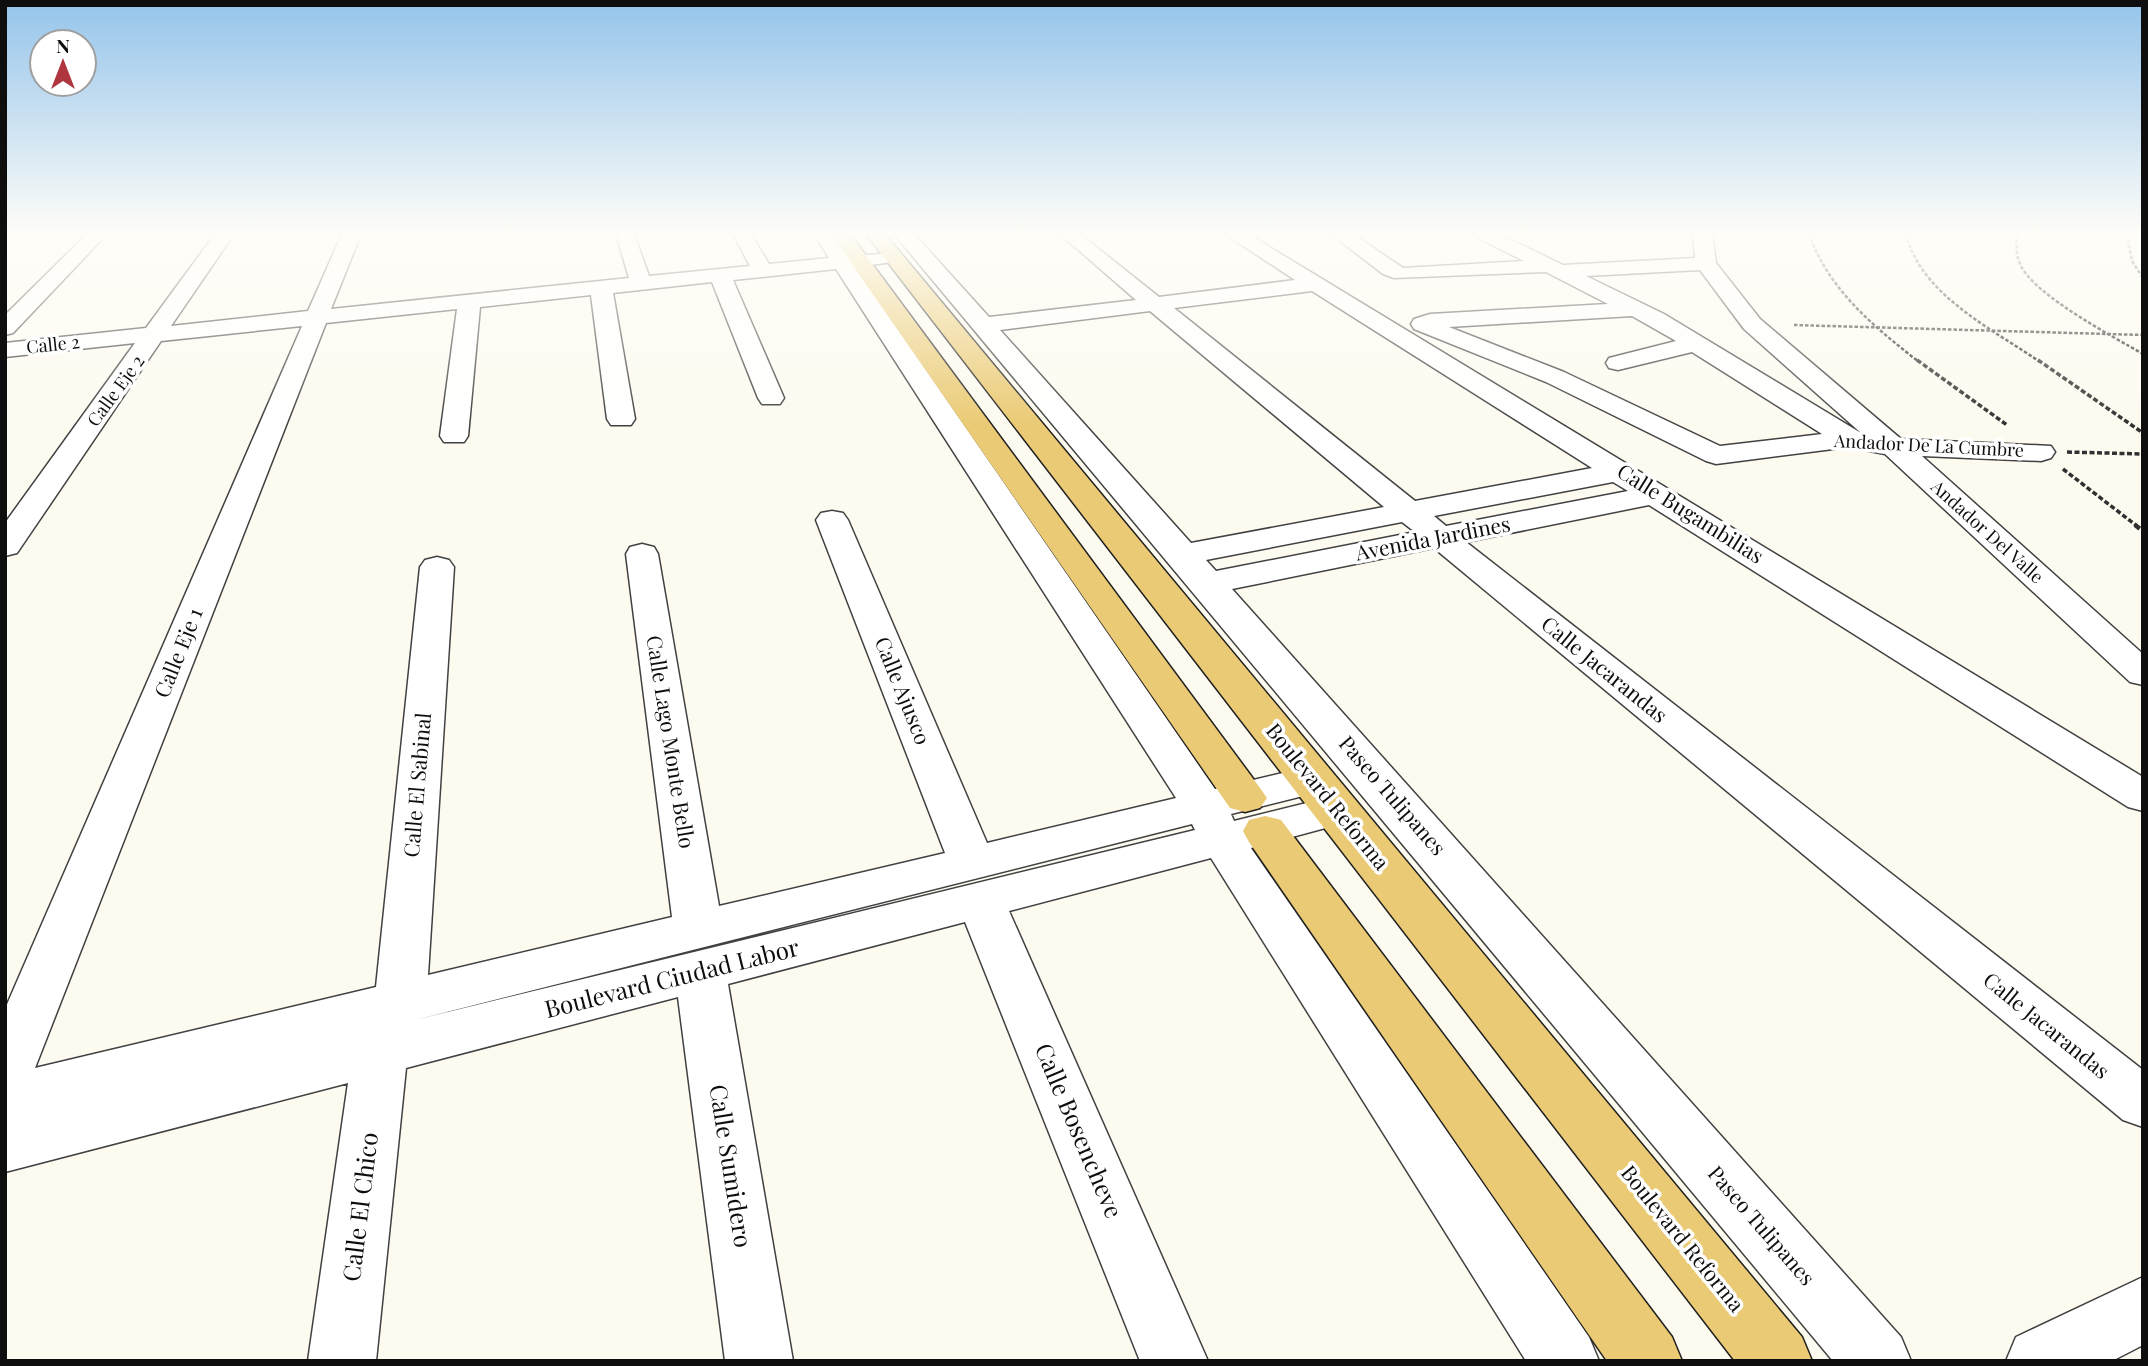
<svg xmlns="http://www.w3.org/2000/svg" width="2148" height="1366" font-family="'Playfair Display',serif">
<rect width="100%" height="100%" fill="#fdfaf0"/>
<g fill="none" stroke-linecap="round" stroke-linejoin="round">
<g stroke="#414141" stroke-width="3">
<g id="minor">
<path d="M87 234H107L13 333 5 335V315Z"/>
<path d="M215 234H234L171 326 308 311 342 234H361L331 309 629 278 616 234H634L649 276 750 266 733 234H751L769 264 829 258 814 234H832L847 256 900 253 903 257 900 261 855 267 1215 789 1312 766 1327 770 1333 780 1327 790 1231 814 1234 821 1339 795 1355 800 1361 810 1355 820 1251 848 1589 1337 1599 1361H1526L1211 858 1009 911 1208 1361H1140L965 922 728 984 793 1361H725L678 997 406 1068 376 1361H308L348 1083 5 1172V1009L302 326 161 341 17 553 5 556V523L135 343 5 357V343L146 328ZM836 269 1176 798 987 843 848 520 843 513 832 511 821 513 816 520 945 853 719 906 658 554 654 547 642 544 630 547 626 554 672 917 428 975 454 567 449 560 437 557 425 560 420 567 376 987 35 1068 326 323 457 309 440 436 444 442H464L468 436 480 307 591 295 607 419 611 425H631L635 419 613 293 712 282 758 398 762 404H780L784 398 733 280ZM1192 824 1195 830 415 1020Z"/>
<path d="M894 234H914L989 317 1136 300 1060 234H1080L1159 297 1295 280 1225 234H1248L2143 777V811L2128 807 1649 505 1466 542 2143 1070V1127L2123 1120 1434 548 1232 589 1901 1337 1911 1361H1833ZM1312 291 1592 468 1415 501 1174 308ZM1150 311 1384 507 1191 543 1000 330ZM1613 482 1628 491 1446 526 1434 516ZM1402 522 1415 532 1216 571 1206 560Z"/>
<path d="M1331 234H1353L1403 268 1524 261 1478 238 1476 234H1499L1563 265 1695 258 1693 234H1712L1716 263 1760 319 1901 439 2051 446 2055 452 2051 458 2041 461 1922 456 2143 654V685L2130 682 1885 454 1849 447 1716 464 1706 461 1546 382 1414 329 1411 324 1414 319 1430 314 1608 304 1546 272 1394 278 1383 274ZM1700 270 1744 329 1861 433 1664 314 1586 276ZM1632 316 1676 341 1609 358 1606 363 1609 368 1618 370 1692 352 1822 434 1720 446 1564 372 1449 327Z"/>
<path d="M2143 1277V1345L2112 1361H2006L2016 1337Z"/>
</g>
</g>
<g stroke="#1f1f1f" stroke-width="3">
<g id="major">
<path d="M831 234H850L1260 788 1267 798 1260 808 1245 812 1230 808Z"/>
<path d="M866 234H885L1802 1337 1812 1361H1735Z"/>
<path d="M1265 816 1281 820 1672 1337 1682 1361H1607L1249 842 1243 831 1249 820Z"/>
</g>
</g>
<g stroke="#303030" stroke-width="2.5" stroke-dasharray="3.5 2" stroke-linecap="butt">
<path d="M1809 234C1829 290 1873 326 1919 362"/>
<path d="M1906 234C1921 295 1991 328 2040 362"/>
<path d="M2017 234C2016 245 2016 256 2021 266 2036 296 2112 336 2143 354"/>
<path d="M2127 234 2132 261 2143 278"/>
<path d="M1794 325 2143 335"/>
</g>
<g stroke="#303030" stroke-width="3.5" stroke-dasharray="5 2.5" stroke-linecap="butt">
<path d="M1917 360 2007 425"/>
<path d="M2038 360 2143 433"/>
<path d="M2067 452 2143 454"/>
<path d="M2063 469 2137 526"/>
</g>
<path stroke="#303030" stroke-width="4.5" stroke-dasharray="6 3.5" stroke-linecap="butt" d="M2135 525 2143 531"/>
<use href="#minor" fill="#fff" fill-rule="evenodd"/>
<use href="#major" fill="#eaca74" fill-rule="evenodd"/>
</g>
<linearGradient id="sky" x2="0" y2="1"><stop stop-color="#95c4eb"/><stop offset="0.55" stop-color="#fefdf8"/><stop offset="1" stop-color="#fefdf8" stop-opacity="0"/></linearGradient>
<rect width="2148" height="425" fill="url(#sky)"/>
<g text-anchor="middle" stroke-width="7" stroke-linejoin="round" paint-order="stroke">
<g font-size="18" fill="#0e0e0e" stroke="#fff">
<text transform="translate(53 345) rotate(-6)" y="6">Calle 2</text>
<text transform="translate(116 391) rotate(-54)" y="6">Calle Eje 2</text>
<text transform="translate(1929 446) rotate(3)" y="6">Andador De La Cumbre</text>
<text transform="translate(1987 532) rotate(42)" y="6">Andador Del Valle</text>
</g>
<g font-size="21" fill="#0e0e0e" stroke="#fff">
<text transform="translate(1690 514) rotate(32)" y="7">Calle Bugambilias</text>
<text transform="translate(1433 539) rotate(-11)" y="7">Avenida Jardines</text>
<text transform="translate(179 653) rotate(-68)" y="7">Calle Eje 1</text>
<text transform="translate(1604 670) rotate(39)" y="7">Calle Jacarandas</text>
<text transform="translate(902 691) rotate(68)" y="7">Calle Ajusco</text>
<text transform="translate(670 742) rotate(81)" y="7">Calle Lago Monte Bello</text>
<text transform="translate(418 785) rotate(-85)" y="7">Calle El Sabinal</text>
<text transform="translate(1392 796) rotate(49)" y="7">Paseo Tulipanes</text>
<text transform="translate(1327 797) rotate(51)" y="7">Boulevard Reforma</text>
<text transform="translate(2046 1026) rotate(39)" y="7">Calle Jacarandas</text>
<text transform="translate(1761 1226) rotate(49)" y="7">Paseo Tulipanes</text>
<text transform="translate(1682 1239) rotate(51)" y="7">Boulevard Reforma</text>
</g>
<g font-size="24" fill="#0e0e0e" stroke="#fff">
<text transform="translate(672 979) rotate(-14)" y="8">Boulevard Ciudad Labor</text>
<text transform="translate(1078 1131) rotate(67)" y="8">Calle Bosencheve</text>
<text transform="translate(730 1166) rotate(81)" y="8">Calle Sumidero</text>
<text transform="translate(361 1207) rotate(-83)" y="8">Calle El Chico</text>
</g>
</g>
<rect width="2148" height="1366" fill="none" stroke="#0e0e0e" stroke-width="14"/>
<g transform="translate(63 63)"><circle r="33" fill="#ffffff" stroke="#9f9f9f" stroke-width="2"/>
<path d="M0-5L12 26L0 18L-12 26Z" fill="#af353e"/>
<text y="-10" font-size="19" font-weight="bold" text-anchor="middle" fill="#0e0e0e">N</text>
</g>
</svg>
